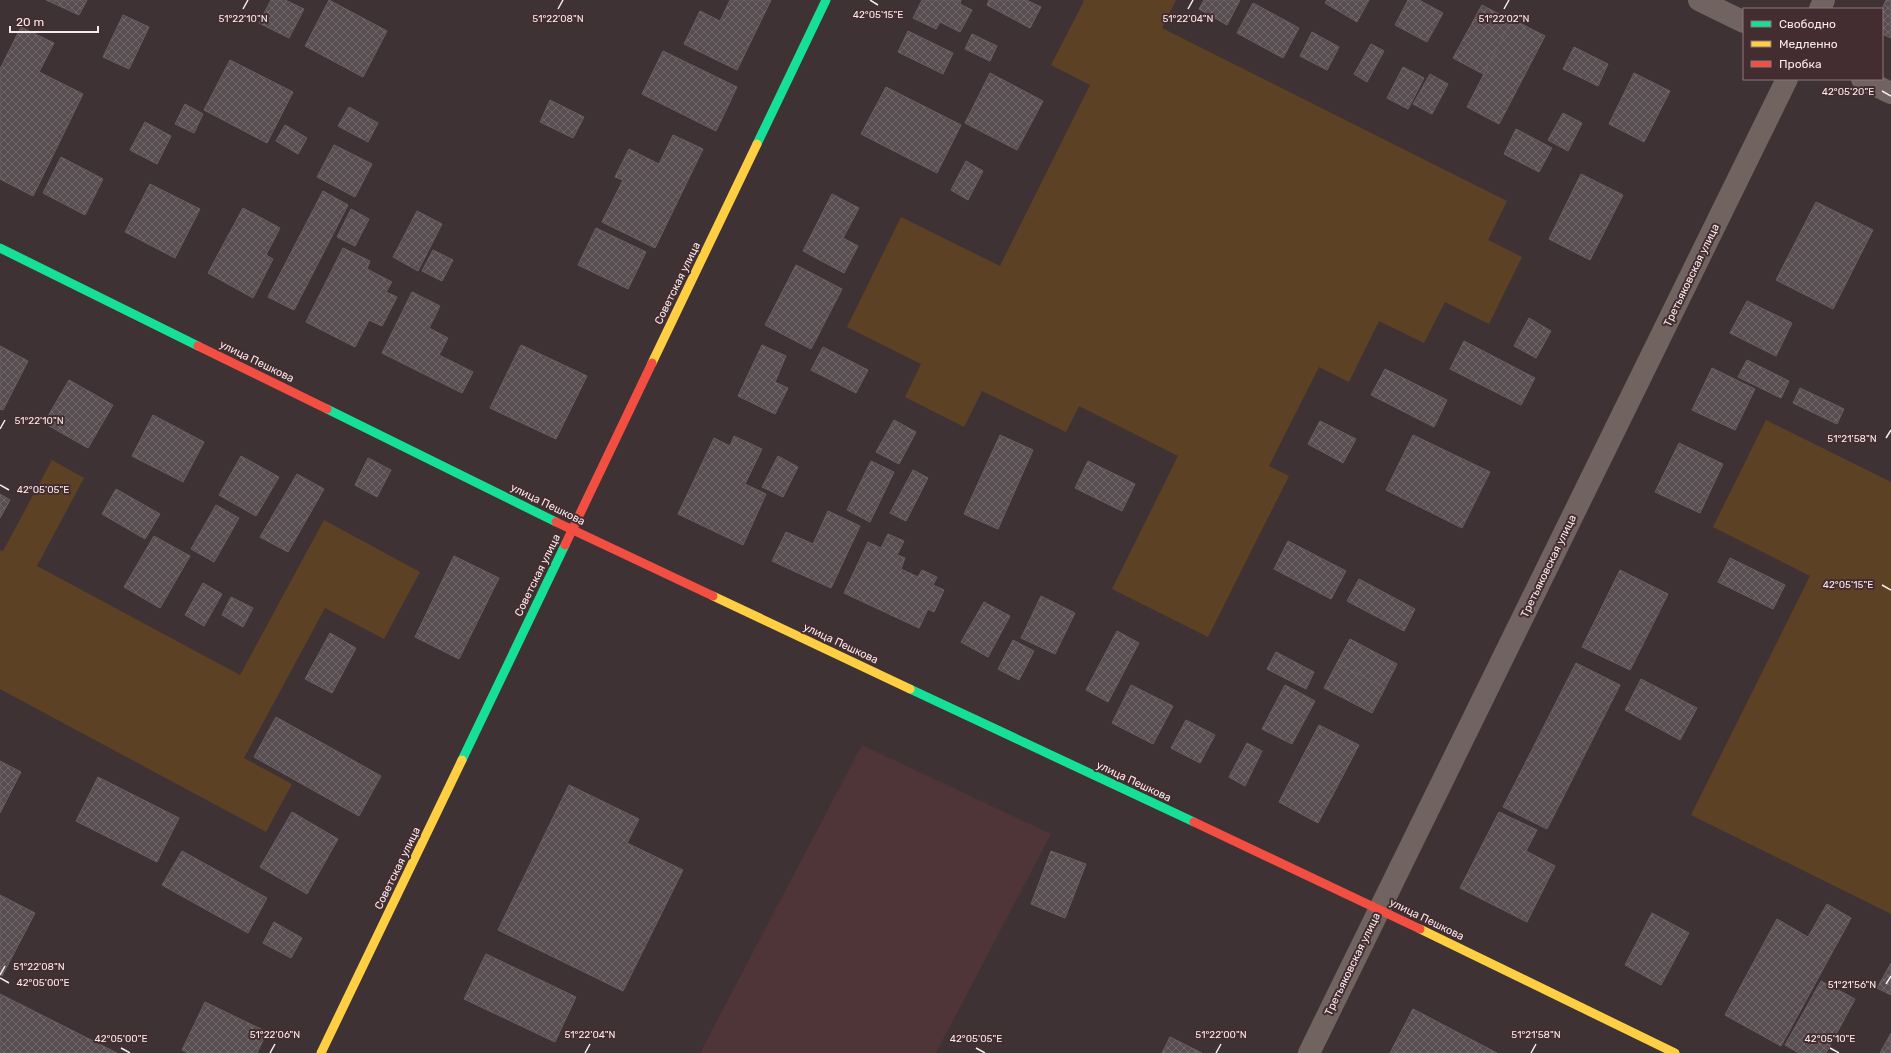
<svg xmlns="http://www.w3.org/2000/svg" width="1891" height="1053" font-family="Rubik,sans-serif">
<defs>
<pattern id="building-cross-hatch" width="8" height="8" patternUnits="userSpaceOnUse"><rect width="8" height="8" fill="#584e52"/><path d="M0 0l8 8M0 8l8-8" fill="none" stroke="#71686b"/></pattern>
</defs>
<rect width="100%" height="100%" fill="#3f3234"/>
<path fill="#4f3438" d="M862 745 1051 834 936 1053H700Z"/>
<g fill="#5d4124">
<path d="M1082 0H1176L1162 28 1507 201 1488 240 1522 257 1489 324 1445 302 1424 343 1379 321 1349 382 1319 367 1269 466 1289 476 1208 637 1112 589 1178 456 1079 406 1066 432 982 391 964 427 905 397 921 364 847 327 901 217 1000 266 1090 85 1051 65 1084 1Z"/>
<path d="M1766 420 1891 482V914L1691 815 1810 576 1713 527Z"/>
<path d="M52 460 84 478 37 566 240 675 324 520 420 572 384 639 325 608 244 758 292 784 266 832 0 689V550L3 551Z"/>
</g>
<g fill="url(#building-cross-hatch)" stroke="#685e62">
<path d="M46 0H87L79 15Z"/>
<path d="M271 0H285L304 9 289 38 259 23Z"/>
<path d="M329 0 387 31 363 77 305 46Z"/>
<path d="M730 0H771L737 70 684 44 700 11 720 21Z"/>
<path d="M922 0H961L960 4 972 10 960 32 940 22 936 29 913 18Z"/>
<path d="M989 0H1026L1041 7 1030 28 987 5Z"/>
<path d="M1204 0H1240L1227 25 1199 9Z"/>
<path d="M1327 0H1369L1357 22 1325 3Z"/>
<path d="M1408 0H1419L1443 13 1427 42 1395 25Z"/>
<path d="M1886 0H1891V38L1882 34V9Z"/>
<path d="M1253 3 1299 28 1283 58 1237 33Z"/>
<path d="M1482 5 1512 21 1483 74 1453 58Z"/>
<path d="M123 15 149 27 129 69 103 57Z"/>
<path d="M1512 19 1545 36 1499 124 1467 107Z"/>
<path d="M21 27 54 43 39 72 83 94 33 196 0 179V69Z"/>
<path d="M908 31 953 53 943 74 898 52Z"/>
<path d="M1312 32 1339 47 1327 70 1300 56Z"/>
<path d="M972 34 997 46 990 61 965 49Z"/>
<path d="M1371 44 1384 51 1367 82 1354 74Z"/>
<path d="M1574 47 1608 64 1598 86 1563 69Z"/>
<path d="M663 51 737 87 716 131 642 94Z"/>
<path d="M230 60 293 92 267 143 204 110Z"/>
<path d="M1403 67 1424 78 1408 109 1387 98Z"/>
<path d="M990 73 1043 101 1017 150 965 123Z"/>
<path d="M1634 73 1670 91 1644 142 1609 124Z"/>
<path d="M1430 74 1448 84 1432 114 1413 104Z"/>
<path d="M886 87 961 125 937 173 861 134Z"/>
<path d="M550 100 584 117 573 138 540 122Z"/>
<path d="M185 104 203 114 194 133 175 124Z"/>
<path d="M349 107 378 123 368 142 338 126Z"/>
<path d="M1563 113 1582 123 1568 151 1548 140Z"/>
<path d="M145 122 171 136 157 164 130 150Z"/>
<path d="M285 125 307 138 298 154 276 141Z"/>
<path d="M1516 129 1552 148 1539 172 1504 154Z"/>
<path d="M673 135 703 149 655 248 602 222 623 180 615 177 629 149 659 164Z"/>
<path d="M334 145 372 164 355 197 317 177Z"/>
<path d="M61 157 103 179 85 215 43 193Z"/>
<path d="M966 161 983 171 968 200 951 190Z"/>
<path d="M1581 174 1623 195 1590 260 1549 239Z"/>
<path d="M150 184 200 209 175 258 125 232Z"/>
<path d="M323 191 348 205 294 310 268 297Z"/>
<path d="M832 194 859 208 843 238 858 246 844 273 803 251Z"/>
<path d="M1816 202 1873 230 1833 309 1776 280Z"/>
<path d="M243 208 280 228 266 255 273 259 253 298 208 273Z"/>
<path d="M351 209 369 219 355 246 337 237Z"/>
<path d="M417 211 442 224 418 271 393 257Z"/>
<path d="M596 228 646 252 628 289 578 265Z"/>
<path d="M343 248 370 261 367 269 392 282 386 292 397 297 382 326 369 320 355 347 306 322Z"/>
<path d="M433 250 453 260 442 281 422 271Z"/>
<path d="M796 265 842 289 811 349 765 325Z"/>
<path d="M412 292 440 306 429 328 448 338 439 355 473 372 462 393 382 353Z"/>
<path d="M1747 301 1792 323 1776 356 1730 333Z"/>
<path d="M1529 318 1551 331 1536 358 1514 346Z"/>
<path d="M1464 341 1535 378 1521 405 1450 369Z"/>
<path d="M521 345 587 376 556 439 490 408Z"/>
<path d="M762 345 786 356 775 382 788 388 775 414 738 396Z"/>
<path d="M0 346 28 361 3 410 0 409Z"/>
<path d="M823 347 868 370 856 393 811 370Z"/>
<path d="M1747 360 1789 381 1781 398 1738 377Z"/>
<path d="M1712 368 1755 389 1735 430 1692 410Z"/>
<path d="M1385 369 1447 400 1434 427 1371 395Z"/>
<path d="M69 380 113 405 88 448 44 423Z"/>
<path d="M1800 388 1844 409 1837 424 1793 403Z"/>
<path d="M153 415 204 442 183 482 132 456Z"/>
<path d="M894 420 916 432 899 464 876 452Z"/>
<path d="M1320 421 1356 439 1343 463 1308 444Z"/>
<path d="M1000 435 1033 450 998 529 964 514Z"/>
<path d="M1413 435 1490 472 1462 528 1386 490Z"/>
<path d="M734 436 762 449 745 484 766 494 743 545 678 514 714 438 730 446Z"/>
<path d="M1679 443 1723 464 1700 513 1655 492Z"/>
<path d="M241 456 279 477 256 516 219 495Z"/>
<path d="M778 456 798 467 783 497 762 487Z"/>
<path d="M368 458 391 470 377 497 355 485Z"/>
<path d="M871 461 894 472 870 522 847 510Z"/>
<path d="M1088 461 1135 484 1122 511 1075 488Z"/>
<path d="M913 470 928 478 906 521 890 513Z"/>
<path d="M297 474 324 489 288 552 260 537Z"/>
<path d="M116 489 160 514 145 539 102 514Z"/>
<path d="M0 494 10 500 0 518Z"/>
<path d="M216 505 239 518 214 562 191 549Z"/>
<path d="M828 511 860 526 831 588 772 561 786 532 813 544Z"/>
<path d="M888 534 904 541 897 555 905 558 901 569 918 577 922 570 937 577 933 585 944 590 934 612 928 609 919 628 844 593 868 542 881 548Z"/>
<path d="M154 536 190 556 160 608 124 587Z"/>
<path d="M1288 541 1346 571 1331 599 1274 569Z"/>
<path d="M454 556 499 578 459 659 415 637Z"/>
<path d="M1730 558 1785 585 1773 609 1718 582Z"/>
<path d="M1620 570 1668 594 1630 670 1582 647Z"/>
<path d="M1359 579 1415 609 1404 631 1347 601Z"/>
<path d="M203 583 222 594 204 626 185 615Z"/>
<path d="M1041 596 1075 613 1055 654 1021 638Z"/>
<path d="M231 597 253 608 243 627 222 615Z"/>
<path d="M984 602 1010 616 988 657 961 642Z"/>
<path d="M1117 631 1139 643 1108 702 1086 690Z"/>
<path d="M330 633 356 648 332 693 305 679Z"/>
<path d="M1350 639 1397 664 1385 688 1337 663Z"/>
<path d="M1013 640 1034 651 1019 680 998 669Z"/>
<path d="M1276 652 1314 672 1306 689 1267 669Z"/>
<path d="M1337 663 1385 688 1372 713 1324 688Z"/>
<path d="M1576 663 1620 685 1547 829 1503 807Z"/>
<path d="M1641 679 1697 708 1680 740 1625 710Z"/>
<path d="M1131 685 1173 706 1153 744 1112 723Z"/>
<path d="M1285 685 1315 701 1292 744 1262 729Z"/>
<path d="M276 717 381 776 359 816 254 757Z"/>
<path d="M1186 720 1215 735 1200 763 1171 748Z"/>
<path d="M1319 725 1359 745 1318 823 1279 802Z"/>
<path d="M1247 743 1262 751 1245 786 1229 777Z"/>
<path d="M0 761 21 772 0 813Z"/>
<path d="M98 777 179 818 157 862 76 821Z"/>
<path d="M569 785 639 819 627 843 683 870 623 991 498 930Z"/>
<path d="M292 812 338 839 307 894 260 867Z"/>
<path d="M1499 812 1537 830 1526 851 1555 866 1527 922 1460 888Z"/>
<path d="M182 851 267 898 248 933 162 885Z"/>
<path d="M1051 851 1086 864 1065 918 1031 904Z"/>
<path d="M0 895 35 913 2 976 0 975Z"/>
<path d="M1827 904 1851 918 1781 1046 1725 1015 1777 919 1808 937Z"/>
<path d="M1652 913 1689 933 1661 985 1625 965Z"/>
<path d="M274 922 302 938 291 958 263 943Z"/>
<path d="M486 954 576 997 555 1042 464 999Z"/>
<path d="M1891 963V995L1877 988Z"/>
<path d="M1821 981 1855 999 1826 1053H1799L1785 1045Z"/>
<path d="M0 994 117 1053H0Z"/>
<path d="M205 1002 267 1032 257 1053H188L182 1050Z"/>
<path d="M1413 1009 1497 1053H1390Z"/>
<path d="M1891 1033V1053H1880Z"/>
<path d="M1170 1037 1202 1053H1162Z"/>
</g>
<g fill="none" stroke-linecap="round" stroke-linejoin="round">
<g stroke="#71635f" stroke-width="22">
<path d="M1699 0 1744 22"/>
<path d="M1820 9 1824 0"/>
<path d="M1862 79 1891 93"/>
<path d="M1309 1053 1787 79"/>
</g>
<g stroke="#16e098" stroke-width="9">
<path d="M757 144 826 0"/>
<path d="M0 248 198 346"/>
<path d="M327 409 556 522"/>
<path d="M910 689 1194 822"/>
<path d="M462 760 565 545"/>
</g>
<g stroke="#ffcf43" stroke-width="9">
<path d="M652 363 757 144"/>
<path d="M713 596 910 689"/>
<path d="M1420 929 1675 1053"/>
<path d="M321 1053 462 760"/>
</g>
<g stroke="#f24e42" stroke-width="9">
<path d="M198 346 327 409"/>
<path d="M556 522 713 596"/>
<path d="M565 545 652 363"/>
<path d="M1194 822 1420 929"/>
</g>
</g>
<path fill="none" stroke="#faeaec" stroke-width="1.5" d="M870 0 878 5M243 9 248 0M558 9 563 0M1188 9 1193 0M1504 9 1509 0M1882 91 1891 96M0 429 5 420M1886 438 1891 430M0 485 9 490M1882 585 1891 590M0 975 5 966M0 978 9 983M1886 984 1891 976M121 1048 130 1053M976 1048 985 1053M1830 1048 1839 1053M270 1053 275 1044M585 1053 590 1044M1216 1053 1221 1044M1531 1053 1536 1044"/>
<g text-anchor="middle" stroke-width="4" stroke-linejoin="round" paint-order="stroke">
<g font-size="11" fill="#faeaec" stroke="#442d30">
<text transform="translate(1691 275) rotate(-64)" y="4">Третьяковская улица</text>
<text transform="translate(677 283) rotate(-64)" y="4">Советская улица</text>
<text transform="translate(257 361) rotate(26)" y="4">улица Пешкова</text>
<text transform="translate(548 504) rotate(26)" y="4">улица Пешкова</text>
<text transform="translate(1548 566) rotate(-64)" y="4">Третьяковская улица</text>
<text transform="translate(537 575) rotate(-64)" y="4">Советская улица</text>
<text transform="translate(841 643) rotate(25)" y="4">улица Пешкова</text>
<text transform="translate(1134 781) rotate(25)" y="4">улица Пешкова</text>
<text transform="translate(397 868) rotate(-64)" y="4">Советская улица</text>
<text transform="translate(1427 919) rotate(26)" y="4">улица Пешкова</text>
<text transform="translate(1352 964) rotate(-64)" y="4">Третьяковская улица</text>
</g>
</g>
<g font-size="10" text-anchor="middle" fill="#faeaec" stroke="#442d30" stroke-width="4" stroke-linejoin="round" paint-order="stroke">
<text x="878" y="18">42°05'15"E</text>
<text x="558" y="22">51°22'08"N</text>
<text x="1188" y="22">51°22'04"N</text>
<text x="1504" y="22">51°22'02"N</text>
<text x="243" y="22">51°22'10"N</text>
<text x="1848" y="95">42°05'20"E</text>
<text x="39" y="424">51°22'10"N</text>
<text x="1852" y="442">51°21'58"N</text>
<text x="43" y="493">42°05'05"E</text>
<text x="1848" y="588">42°05'15"E</text>
<text x="39" y="970">51°22'08"N</text>
<text x="43" y="986">42°05'00"E</text>
<text x="1852" y="988">51°21'56"N</text>
<text x="275" y="1038">51°22'06"N</text>
<text x="590" y="1038">51°22'04"N</text>
<text x="1221" y="1038">51°22'00"N</text>
<text x="1536" y="1038">51°21'58"N</text>
<text x="121" y="1042">42°05'00"E</text>
<text x="976" y="1042">42°05'05"E</text>
<text x="1830" y="1042">42°05'10"E</text>
</g>
<rect x="1743" y="8" width="140" height="72" fill="#442d30" stroke="#8d797b"/>
<rect x="1751" y="21" width="20" height="6" fill="#16e098" stroke="#8d797b"/>
<text x="1779" y="28" font-size="12" fill="#faeaec">Свободно</text>
<rect x="1751" y="41" width="20" height="6" fill="#ffcf43" stroke="#8d797b"/>
<text x="1779" y="48" font-size="12" fill="#faeaec">Медленно</text>
<rect x="1751" y="61" width="20" height="6" fill="#f24e42" stroke="#8d797b"/>
<text x="1779" y="68" font-size="12" fill="#faeaec">Пробка</text>
<path d="M10 26v6h88v-6" fill="none" stroke="#faeaec" stroke-width="2"/>
<text x="16" y="26" font-size="12" fill="#faeaec" stroke="#442d30" stroke-width="3" paint-order="stroke">20 m</text>
</svg>
